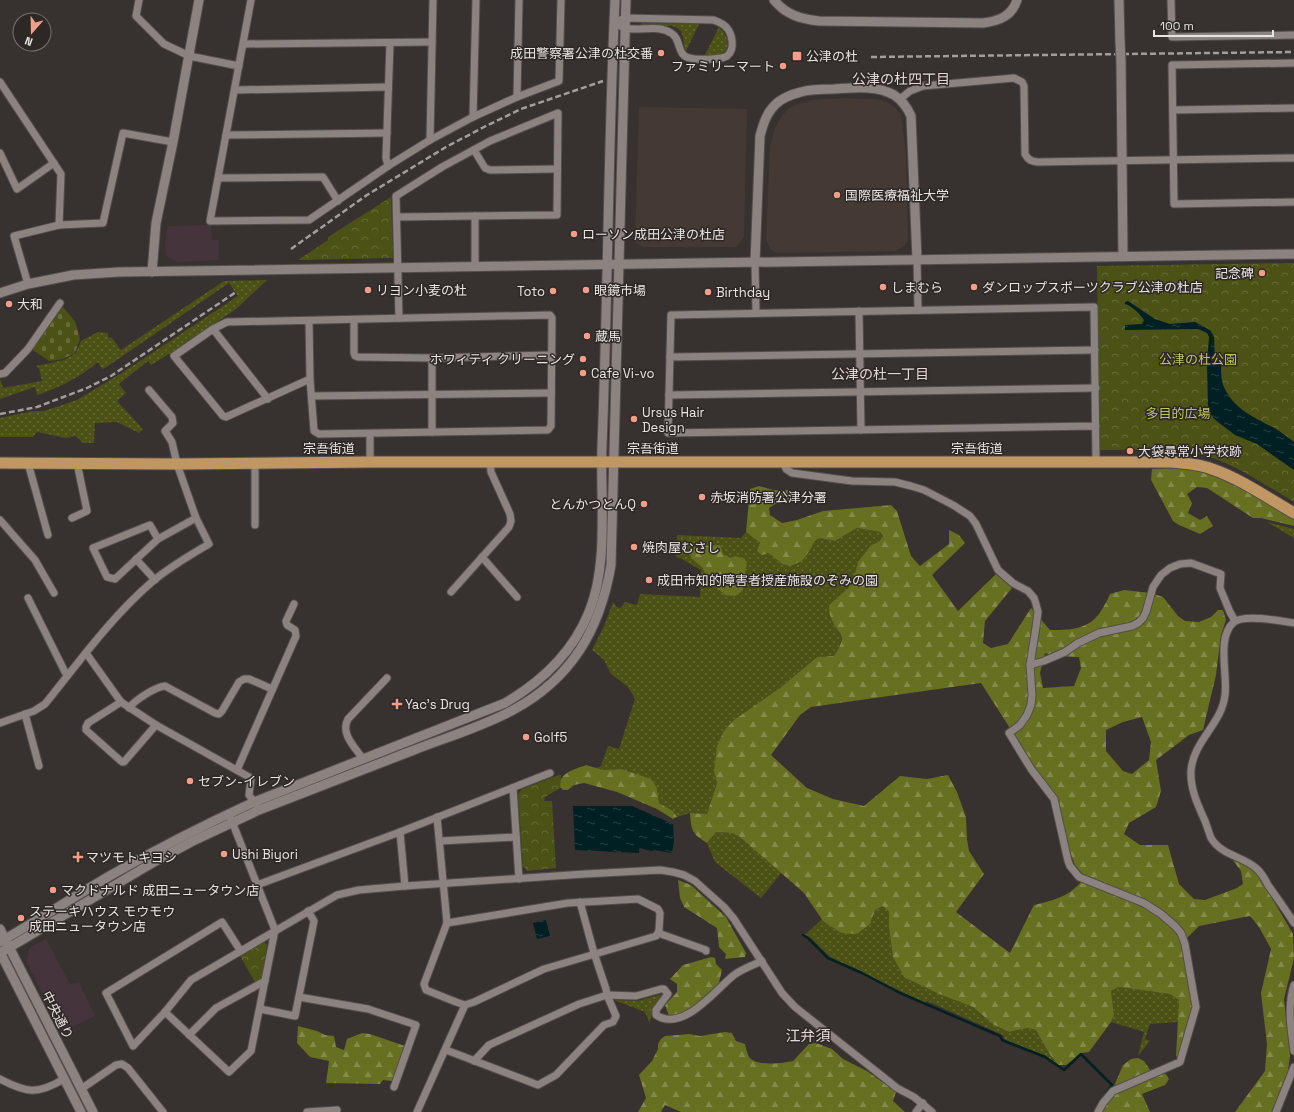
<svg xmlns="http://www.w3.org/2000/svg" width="1294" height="1112" font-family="'Space Grotesk','Noto Sans JP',sans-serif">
<defs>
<pattern id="grass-dots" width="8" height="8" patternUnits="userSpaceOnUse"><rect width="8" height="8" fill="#4c5216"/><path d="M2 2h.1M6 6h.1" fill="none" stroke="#666b38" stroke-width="1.8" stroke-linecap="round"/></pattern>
<pattern id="forest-firs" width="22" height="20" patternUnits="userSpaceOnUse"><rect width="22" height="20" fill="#676f20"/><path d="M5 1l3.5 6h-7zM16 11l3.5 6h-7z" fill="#848a4b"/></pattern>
<pattern id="cemetery-stones" width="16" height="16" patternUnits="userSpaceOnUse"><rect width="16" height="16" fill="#4c5216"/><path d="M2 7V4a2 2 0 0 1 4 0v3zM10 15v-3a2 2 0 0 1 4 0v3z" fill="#666b38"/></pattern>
<pattern id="park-crowns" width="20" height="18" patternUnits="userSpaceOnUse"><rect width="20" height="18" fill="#4c5216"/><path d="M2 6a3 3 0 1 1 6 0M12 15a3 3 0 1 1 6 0" fill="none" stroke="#666b38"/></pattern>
<pattern id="water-ripples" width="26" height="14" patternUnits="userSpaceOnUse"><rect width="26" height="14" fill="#002023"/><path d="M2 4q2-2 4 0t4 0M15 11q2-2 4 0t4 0" fill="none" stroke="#254043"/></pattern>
</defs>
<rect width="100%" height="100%" fill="#37312f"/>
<g fill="#46343d">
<path d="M211 225 212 240H219V260L178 262 169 258 166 255 165 245 168 226Z"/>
<path d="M46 939 70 984 79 982 95 1016 62 1032 26 961 30 947Z"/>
</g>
<g fill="#453934">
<path d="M841 98 877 99 887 102 896 108 901 115 906 152 908 237 907 242 904 246 896 251 777 253 770 249 766 239 770 146 774 130 782 116 788 109 795 105 811 100Z"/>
<path d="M639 107 747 109 744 237 737 246 734 247H643L636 243 635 241Z"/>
</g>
<g fill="url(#grass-dots)">
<path d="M641 23H642L699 24 686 51C681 39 687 32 673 26L642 25Z"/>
<path d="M719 27C726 34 734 48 721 54 717 56 711 55 705 55Z"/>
<path d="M267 280 236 309 174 351 151 365 148 361 119 384 126 393 117 401 143 429 139 433 117 422 95 423 94 443H83L76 436 66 438 37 432 33 437H0V418L33 411H44L77 400 125 371 238 296 229 283 108 366 102 369 98 362C80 377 59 388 37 395L35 387 0 399V379L3 388 42 381 39 368 36 366 64 360 76 353 81 341 98 332 108 333V337L112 338 121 350 224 281Z"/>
<path d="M1267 522 1294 529V538Z"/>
<path d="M857 528 880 532 883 536 879 542 871 545 858 562 853 585 829 605C829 609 829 614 831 618 839 638 848 633 834 656L817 657 780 688 714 772 717 783 707 814 690 813 677 817 673 811 659 803 657 788 621 769 603 770 596 768 601 766 608 746 619 749 635 699 628 687 611 674 604 660 592 650 605 624 613 602 617 607 621 608 625 602 637 605 640 594 700 597 701 570 680 558 676 557 677 535 741 538 746 532C759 541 769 553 782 564L810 550 815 541 819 538 835 541Z"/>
<path d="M716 832 732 833 740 837 781 873 761 898 715 862 707 843Z"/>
<path d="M883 906 889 912V928L893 957 905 977 939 994 973 1007 994 1025 1009 1032 1028 1028 1036 1030 1047 1050 1058 1065 1046 1056 1005 1040 1003 1035 927 1001 925 1003 830 957 810 937 805 935 822 919 841 933 870 924 875 910Z"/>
<path d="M1119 987 1170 994 1179 1000 1178 1022 1150 1024 1145 1039 1150 1041 1138 1056 1144 1032 1111 1022 1114 1014 1111 991Z"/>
<path d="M663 994C660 1006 650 1009 650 1024L645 1012 614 1000 637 1001Z"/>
</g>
<g fill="url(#forest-firs)" fill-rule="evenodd">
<path d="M1152 469C1163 469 1177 467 1189 469 1227 476 1261 500 1294 519V526L1261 518H1253L1207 488 1197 487 1187 494 1192 503 1188 513 1200 520 1207 516 1213 526 1200 534 1179 525 1173 521 1151 480Z"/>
<path d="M759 486 773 490H788L792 497 790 502 775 504 769 508 770 515 782 523 797 520 823 511 891 505 897 511 911 556 920 566 949 544V530L959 535 965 543 932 575 958 611 996 574 1012 588 985 621 983 643 991 648 1008 644 1031 608 1050 630C1068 630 1087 630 1099 614 1103 608 1107 601 1110 594L1124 590 1151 593 1163 597 1178 616 1185 621 1199 622 1211 617 1218 610H1223L1226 620 1221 635 1216 675 1203 730 1189 735 1156 760 1161 791 1156 807 1129 823 1124 834 1140 845H1168L1179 884 1194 899 1205 900 1237 888 1243 884 1241 871 1232 859 1256 871 1293 934 1294 958 1284 999 1290 1055 1288 1071 1272 1112H1235L1265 1071 1267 1044 1261 993 1271 949 1259 927 1250 916 1199 926 1187 938 1189 979 1194 1003 1179 1060 1176 1056 1179 1000 1170 994 1119 987 1111 991 1114 1014 1111 1022 1089 1052 1082 1053 1066 1065H1058L1047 1050 1036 1030 1028 1028 1009 1032 994 1025 973 1007 939 994 904 977 893 957 889 928V912L883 906 875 910 870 924 857 934 841 933 823 921 804 893 740 837 732 833 716 832 707 843C692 834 691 830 690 813L707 814 717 783 714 772 717 746 724 731 734 720 780 688 817 657 834 656C849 632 839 638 831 618 829 614 829 609 829 605L852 585 858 562 871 545 879 542 883 536 880 532 857 528 835 541 819 538 815 541 810 550 802 561 790 566 782 564 769 553 762 555 757 551 760 543 746 532 750 489ZM1045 653 1053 656 1079 657 1081 668 1074 686 1043 688 1040 673ZM981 683 1015 736 1033 769 1057 801 1064 836 1075 865 1085 877C1070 897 1057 899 1034 905L1010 953 956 912 984 874 969 851 967 839 966 817 957 792 948 775 927 779 900 776 864 806 833 799 807 788 771 755 800 715 811 707ZM1142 717 1151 742 1149 760 1132 774 1123 771 1106 751V730L1123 722Z"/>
<path d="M720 545 723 554 731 558 735 556 745 559 747 565 745 570 746 578 742 591 735 596 725 595 710 582 702 567 691 558 690 547Z"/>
<path d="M586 765 603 770 621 769 651 779 657 788 659 803 673 811 677 817 673 819 657 809 617 792 584 783 574 785 568 790H563L559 786C561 772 573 770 586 765Z"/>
<path d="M678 880 691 885 726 917 746 953 745 957 725 959 726 954 719 947 717 928 684 907 680 898Z"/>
<path d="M711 957 715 958 716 964 722 970 718 987 685 1013 669 1016 665 1005 677 992V984L670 979 683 965Z"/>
<path d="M298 1026 317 1031 325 1035 334 1036 336 1047 344 1050 347 1039 362 1033 370 1034 405 1046 392 1081 383 1080 380 1084 326 1083 329 1061 310 1057 297 1043Z"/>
<path d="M725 1032 732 1033 736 1041 745 1044C746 1048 747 1053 749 1057 756 1067 782 1063 793 1061L809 1044 816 1043 832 1049 843 1059 867 1071 896 1092 893 1101 905 1112H681L665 1105 661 1112H638L646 1098 639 1075 652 1061 658 1049V1044L661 1039 665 1036 689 1034 700 1036Z"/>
<path d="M1138 1058 1144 1061 1152 1073 1166 1074 1169 1079 1165 1085 1142 1094 1150 1112H1103L1123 1065 1131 1059Z"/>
</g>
<path fill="url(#cemetery-stones)" d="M62 306 75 321 80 339 75 353 63 359 49 361 30 348Z"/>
<g fill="url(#park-crowns)">
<path d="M391 197 393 258 298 260 328 240V237Z"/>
<path d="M1294 263V502C1268 487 1241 468 1213 458 1180 447 1135 450 1100 450L1097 266Z"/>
<path d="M559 775H561L560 788 545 797 544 801H552L556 868 527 871 523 866 518 794 522 789Z"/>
<path d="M263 942 267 944 262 978 255 982 240 956Z"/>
</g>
<g fill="url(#water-ripples)">
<path d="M1128 301 1155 319 1170 324 1195 322 1205 327 1211 331 1214 337 1215 362 1221 363C1221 371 1221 380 1224 387 1234 410 1256 418 1276 429 1282 433 1288 437 1294 442V470L1257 444 1235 435 1214 419 1208 410 1207 363 1209 337 1207 333 1198 329 1125 330V325L1142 324 1144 320C1140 314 1132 306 1125 304V302Z"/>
<path d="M573 806H632L673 824 674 842 672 853 654 850 652 851 639 848V853L575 850Z"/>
<path d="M546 920 550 936 537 939 533 923Z"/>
</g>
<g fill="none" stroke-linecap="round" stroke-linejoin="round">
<path stroke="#002023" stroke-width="2.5" d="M803 935 808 938 828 958 862 973 900 993 1000 1036 1002 1040 1045 1057 1064 1070 1081 1054 1112 1085 1104 1097"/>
<g stroke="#534e4c" stroke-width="9">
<g id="minor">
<path d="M139 0 136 16 164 44 179 51 189 56 239 66"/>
<path d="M251 0 210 221 309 220 388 166 430 140 473 117 517 97 559 81 561 0"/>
<path d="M1171 0 1172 37 1294 35"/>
<path d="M625 18 714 20C718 22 722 23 725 26 732 32 736 49 727 56 721 60 697 60 690 58 676 56 682 39 671 33 658 24 640 32 625 28 622 27 618 25 614 23Z"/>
<path d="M244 44 432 42"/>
<path d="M1294 63 1172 65 1174 204 1294 202"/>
<path d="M0 82 61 174 59 225"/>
<path d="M235 90 388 87"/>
<path d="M517 97 519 0"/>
<path d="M900 99 910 91 923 86 1014 78 1022 82 1024 86 1025 154C1028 160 1031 161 1037 162L1294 158"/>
<path d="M1173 110 1294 108"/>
<path d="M473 117 476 0"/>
<path d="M226 135 387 133"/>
<path d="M430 140 433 0"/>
<path d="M474 150 485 168 490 170 557 169"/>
<path d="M0 153 17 189 54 163"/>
<path d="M388 166 386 158 390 43"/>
<path d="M219 178 323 177 338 201"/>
<path d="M475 216V267"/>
<path d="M397 217 557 215 558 113 490 141 442 167 396 196 399 318"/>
<path d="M917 259 918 310"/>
<path d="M755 262 756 313"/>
<path d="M28 284 14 236 59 225 103 223 123 133 173 142"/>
<path d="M859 311 861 430"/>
<path d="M354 320V353L355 356 358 357 432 358 552 355"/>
<path d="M309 321 310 379 314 431 319 434 548 430 551 426 552 318 550 315 227 322 213 329 174 356 223 416 226 417 310 379"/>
<path d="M213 329 268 399"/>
<path d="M670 357 1095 350"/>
<path d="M432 358V432"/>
<path d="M0 374 5 373 28 349 60 303"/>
<path d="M669 395 1096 388"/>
<path d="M312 396 551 393"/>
<path d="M370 462V434"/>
<path d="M784 462 786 469 792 473 852 481 895 482 911 486 924 490 953 505 970 516 976 524 998 570 1013 583 1028 591 1034 598 1036 604 1038 612 1036 627 1030 665 1032 695 1031 705 1027 715 1020 725 1009 733 1031 769 1054 799 1068 861 1070 866 1079 877 1144 903 1161 914 1175 926 1181 933 1185 944 1196 1007 1180 1062 1113 1091 1103 1103 1098 1112"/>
<path d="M1096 462 1094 307 671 315 668 433 1096 426"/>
<path d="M28 463 48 535"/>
<path d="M72 518 87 511 77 463"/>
<path d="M0 520 35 560 54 593"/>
<path d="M255 525V462"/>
<path d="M158 539 150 525 93 548 107 577 115 579 158 539 196 518"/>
<path d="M482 557 517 597"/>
<path d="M136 559 155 580"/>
<path d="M451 592 509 527 511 521 510 514 491 472 490 461"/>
<path d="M28 598 67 676"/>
<path d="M1294 623C1282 621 1244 614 1234 622 1216 637 1228 675 1225 695 1222 724 1193 741 1191 771 1190 789 1198 805 1205 821 1207 826 1209 833 1211 838 1221 855 1242 856 1256 868 1261 872 1265 879 1268 885 1277 898 1286 910 1294 923"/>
<path d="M86 653 121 702 156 725 249 777 251 779 249 795 257 806"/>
<path d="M1030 665 1044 661 1065 652 1078 643 1099 633 1132 626 1138 623 1143 618 1146 612 1153 587 1161 575 1170 568 1180 564 1191 563 1221 574 1220 588 1230 612 1235 621"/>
<path d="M121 702 88 723 86 727V730L122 762H124L156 725"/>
<path d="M129 708C135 700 155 687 165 686L215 713 219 714 222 711 239 682 244 679H249L272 689"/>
<path d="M25 714 39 766"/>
<path d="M0 723 34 711 45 704C79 662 112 616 153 581 170 567 190 555 209 544L196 518 177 464 172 442 165 431 173 423 172 417 149 390"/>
<path d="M363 759C355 747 340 734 348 719L387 678"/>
<path d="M237 770 296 636 295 630 287 625 286 621 294 604"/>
<path d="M513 788 519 879"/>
<path d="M437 817 447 923 424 984 426 990 456 1002 465 1005 474 1002 544 969 656 936 658 933 706 950V951"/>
<path d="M400 832 405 886"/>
<path d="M440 841 516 837"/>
<path d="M257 885 400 832 550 773"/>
<path d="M447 923 568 903 638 899 658 909 660 913 659 930 658 933"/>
<path d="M240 950 222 922 106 993 133 1046 165 1012 191 980 337 895 359 890 405 886 585 874 660 870 673 872 684 875 695 881 724 907 734 919 782 993 795 1007 882 1076 897 1088 914 1097 932 1112"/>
<path d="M1294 985C1287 1006 1291 1029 1294 1051"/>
<path d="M299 997 368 1009 416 1025 394 1087"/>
<path d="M260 1009 295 1016 314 921 308 911"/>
<path d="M165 1012 229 1072 251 1051 275 930 231 819"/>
<path d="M189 1035 216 1008 265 981"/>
<path d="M446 1050 538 1085 556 1075 604 1025 613 1022 616 1016 607 995 606 989 594 953 580 902"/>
<path d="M474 1061 489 1045 579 1004 607 995 636 996 661 989H664L668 994 656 1010V1015C683 1033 715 990 734 975 742 969 753 965 762 961"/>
<path d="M0 1079C27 1093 37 1095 64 1079"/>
<path d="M81 1089 116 1065 122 1064 128 1068 163 1112"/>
<path d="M307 1112 337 1110"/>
<path d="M417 1112 465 1005"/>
<path d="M916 1112 923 1103"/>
<path d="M1276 1112 1294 1067"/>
</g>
</g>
<g stroke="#534e4c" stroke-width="11">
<g id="tertiary">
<path d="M774 0C786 15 801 19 819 21L983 23C999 21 1012 16 1017 0"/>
<path d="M1119 0 1120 41"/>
<path d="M1121 62 1123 256"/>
<path d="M755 262 760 136C763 125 766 114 774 106 780 99 792 94 801 92 811 89 823 89 834 89 853 88 876 85 894 95 902 100 907 107 911 116L917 259"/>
<path d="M152 272 156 223 173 142 199 0"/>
<path d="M0 293 28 284 73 275 119 272C510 264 902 259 1294 254"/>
<path d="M0 929 93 1112"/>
<path d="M0 942C38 920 75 896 113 874 159 848 206 824 254 802L505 703C541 682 573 652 589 612 609 564 600 498 602 446 608 298 608 149 615 0"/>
<path d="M0 952 81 1112"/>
<path d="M0 953 154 862 193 841 259 810C311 790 363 770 414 750 447 737 482 727 513 710 571 679 600 630 611 565L626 0"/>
</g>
</g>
<g stroke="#534e4c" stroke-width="13">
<path id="trunk" d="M0 463 177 464 370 462H1170C1184 463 1199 464 1212 469 1241 479 1268 498 1294 513"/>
</g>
<use href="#minor" stroke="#8a8380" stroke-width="7"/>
<use href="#tertiary" stroke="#8a8380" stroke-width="9"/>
<use href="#trunk" stroke="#c09663" stroke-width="11"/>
<g stroke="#a39e9c" stroke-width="2.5" stroke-dasharray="6 3" stroke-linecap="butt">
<path d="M871 57 1294 52"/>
<path d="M291 249 367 195 446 147 484 127 521 109 603 81"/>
<path d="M0 414 37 407 87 388 111 376 236 292"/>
</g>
<g stroke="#534e4c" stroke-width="11" stroke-linecap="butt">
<path id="tertiary-bridge" d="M1120 41 1121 62"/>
</g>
<use href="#tertiary-bridge" stroke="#8a8380" stroke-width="9"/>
</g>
<g fill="#f49e89" stroke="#2d2725" stroke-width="1.5">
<circle cx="661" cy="53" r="4"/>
<rect x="792" y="51" width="10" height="10" rx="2"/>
<circle cx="783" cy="66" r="4"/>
<circle cx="837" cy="195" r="4"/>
<circle cx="574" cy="234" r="4"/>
<circle cx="1262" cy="273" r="4"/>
<circle cx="883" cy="287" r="4"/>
<circle cx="974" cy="287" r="4"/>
<circle cx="368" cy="290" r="4"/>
<circle cx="586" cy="290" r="4"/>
<circle cx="553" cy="291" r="4"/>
<circle cx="708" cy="292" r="4"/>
<circle cx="9" cy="304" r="4"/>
<circle cx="587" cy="336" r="4"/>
<circle cx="583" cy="359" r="4"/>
<circle cx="583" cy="373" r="4"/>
<circle cx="634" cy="419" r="4"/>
<circle cx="1130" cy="451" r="4"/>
<circle cx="702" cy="497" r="4"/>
<circle cx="644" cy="504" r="4"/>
<circle cx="634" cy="547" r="4"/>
<circle cx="649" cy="580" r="4"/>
<path d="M395 698h4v4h4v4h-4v4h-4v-4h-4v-4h4z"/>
<circle cx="526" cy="737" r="4"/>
<circle cx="190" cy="781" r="4"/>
<circle cx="224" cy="854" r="4"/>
<path d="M76 851h4v4h4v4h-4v4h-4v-4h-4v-4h4z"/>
<circle cx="53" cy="890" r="4"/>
<circle cx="21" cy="918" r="4"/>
</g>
<g text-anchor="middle" stroke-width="3" stroke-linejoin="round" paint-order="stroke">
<g font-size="13" fill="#e8e4e2" stroke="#2d2725" text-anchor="start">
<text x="653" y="58" text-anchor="end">成田警察署公津の杜交番</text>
<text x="806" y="61">公津の杜</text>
<text x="775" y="71" text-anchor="end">ファミリーマート</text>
<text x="845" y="200">国際医療福祉大学</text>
<text x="582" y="239">ローソン成田公津の杜店</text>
<text x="1254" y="278" text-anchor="end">記念碑</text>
<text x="891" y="292">しまむら</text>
<text x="982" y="292">ダンロップスポーツクラブ公津の杜店</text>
<text x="376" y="295">リヨン小麦の杜</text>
<text x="594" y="295">眼鏡市場</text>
<text x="545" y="296" text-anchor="end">Toto</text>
<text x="716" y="297">Birthday</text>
<text x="17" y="309">大和</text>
<text x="595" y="341">蔵馬</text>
<text x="575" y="364" text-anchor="end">ホワィティ クリーニング</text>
<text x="591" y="378">Cafe Vi-vo</text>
<text x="642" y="417">Ursus Hair<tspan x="642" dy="15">Design</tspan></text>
<text x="1138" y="456">大袋尋常小学校跡</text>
<text x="710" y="502">赤坂消防署公津分署</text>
<text x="636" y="509" text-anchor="end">とんかつとんQ</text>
<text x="642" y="552">焼肉屋むさし</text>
<text x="657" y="585">成田市知的障害者授産施設のぞみの園</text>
<text x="405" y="709">Yac's Drug</text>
<text x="534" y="742">Golf5</text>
<text x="198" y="786">セブン-イレブン</text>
<text x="232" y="859">Ushi Biyori</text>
<text x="86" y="862">マツモトキヨシ</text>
<text x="61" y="895">マクドナルド 成田ニュータウン店</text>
<text x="29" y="916">ステーキハウス モウモウ<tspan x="29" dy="15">成田ニュータウン店</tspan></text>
</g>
<g font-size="13" fill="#bbc85d" stroke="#2d2725">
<text x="1198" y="364">公津の杜公園</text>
<text x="1178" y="418">多目的広場</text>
</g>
<g font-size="13" fill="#e8e4e2" stroke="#2d2725">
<text x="329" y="453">宗吾街道</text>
<text x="653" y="453">宗吾街道</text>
<text x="977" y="453">宗吾街道</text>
<text transform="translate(58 1015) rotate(63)" y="5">中央通り</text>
</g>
<g font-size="14" fill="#e1d9d6" stroke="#2d2725">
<text x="901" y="84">公津の杜四丁目</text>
<text x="880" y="379">公津の杜一丁目</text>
</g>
<g font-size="15" fill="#e1d9d6" stroke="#2d2725">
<text x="808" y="1041">江弁須</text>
</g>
</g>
<g transform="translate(32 32) rotate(200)"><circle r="19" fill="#2d2725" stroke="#787371"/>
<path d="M0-3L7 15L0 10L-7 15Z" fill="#f49e89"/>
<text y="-6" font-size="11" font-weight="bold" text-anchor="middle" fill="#e8e4e2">N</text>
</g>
<path d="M1154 30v6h119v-6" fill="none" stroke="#e8e4e2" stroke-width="2"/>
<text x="1160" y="30" font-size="12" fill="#e8e4e2" stroke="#2d2725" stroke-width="3" paint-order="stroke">100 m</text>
</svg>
